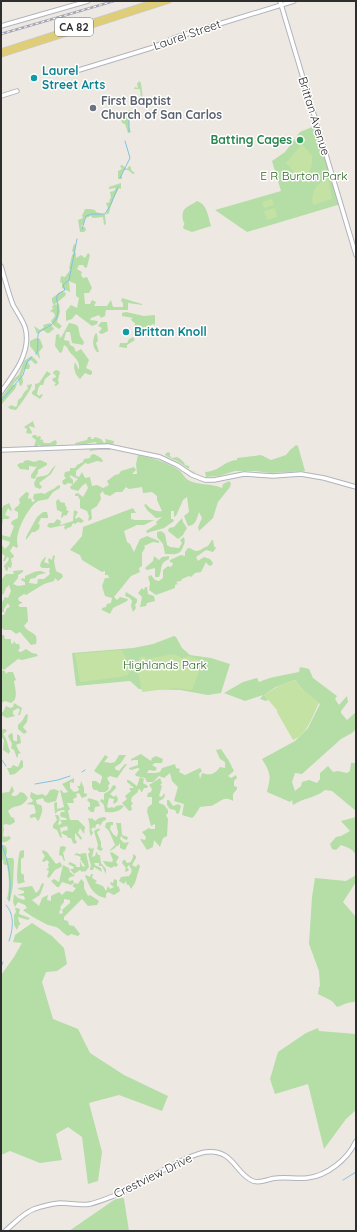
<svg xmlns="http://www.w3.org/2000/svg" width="357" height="1232" font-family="Quicksand,sans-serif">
<rect width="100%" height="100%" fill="#ede9e2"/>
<g fill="#b5dda6" fill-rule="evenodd">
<path d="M139 81 141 83 143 100H140L136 106 135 105 137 99 141 98 140 89H134L135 87 138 88 137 84Z"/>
<path d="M131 110 133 118 129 120V127L131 132 128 133 125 124 122 123 121 119 123 116 122 113Z"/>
<path d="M317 125 341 204 247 232 215 210 281 191 272 161 285 152 300 132Z"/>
<path d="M122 165 127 169 129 166 131 167V170L135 173 133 174 128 170H124L122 175V179H118V171L122 169 120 166Z"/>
<path d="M121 183V189L119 188C114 197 111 204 109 213L106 215 108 208 106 203 110 202 109 200 111 198 110 192 114 191 116 188 109 189V187Z"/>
<path d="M197 201C207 204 208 216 211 226L192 232 184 229 183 227C186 221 184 226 183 220 181 207 187 208 197 201Z"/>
<path d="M85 209H90L95 210 96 212 105 215 106 224 104 225 103 217 93 218 90 215 89 217 85 218 84 223 82 225 81 227H85L86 230 84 232H80L78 220 83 218 82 215 83 214Z"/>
<path d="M74 244 76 245 75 252 76 254V258L81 255 85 258 88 253 90 255 87 267 85 268 83 265H79L77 269 82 272 81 275 83 278 87 277 92 288 89 293H84L85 304H90L92 300 96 302 94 306H107L111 300 113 307H123V303L121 301 122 298 142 304V305L128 303V310H106L105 316 101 318 99 315 91 318 90 320 98 321 97 324 92 326 76 314 72 319 66 321V311L71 305 77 308 79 298 76 296V284L69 281 70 292 62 288V283L60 282 61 276 65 277 70 270 69 268 72 255 74 253 72 251Z"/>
<path d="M62 291 66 293 65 296 55 304 56 305 59 303 60 312 57 322 62 326 59 329 53 325 51 321 55 316 54 313 50 311 53 309 52 306 54 305 52 302V298Z"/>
<path d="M126 312 144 316 155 315V325L153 324 147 327H144L143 329 140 328 138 330 140 333 142 332 144 334 150 332V330L156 329V331L163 332 162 334 155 335 154 334 138 336 137 333 133 335 135 323 132 321 131 319 133 318 122 316V313Z"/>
<path d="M101 322H107L108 331 102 334 99 333V332L102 328 98 326Z"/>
<path d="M50 323 54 329 49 333H47L43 330 37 334 34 326 40 330 44 327 43 325Z"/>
<path d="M69 323 74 324 78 326 80 336 84 342 83 345 72 343 70 332H66L64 340 69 341 70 345 74 347 76 352 81 349 89 360 86 368 92 371V374L90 375 85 373 80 379C75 375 73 368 75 362L79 370C81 358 70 356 67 347L64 345 62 352 60 353 55 346 56 335 59 334 60 338 62 336Z"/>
<path d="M96 333 97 334 98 341 96 343 99 352H97C92 347 92 338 96 333Z"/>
<path d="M133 337 135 340 127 345V348L119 347 120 343H127L129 339Z"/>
<path d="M36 338 40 339 43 347 39 352 40 359 30 346V341Z"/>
<path d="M31 356 36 360 38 363 35 364 31 360 28 362 30 366 29 369H24L22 375 23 382 22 385 20 386 18 379 13 384V385L17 384 15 389 1 405V397C8 391 10 380 19 375L24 361Z"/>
<path d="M57 370 60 372 58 380 59 383 56 386 54 385 56 383 53 381 52 379 56 377V376L53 373 54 371Z"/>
<path d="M47 371 51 374 45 379 43 385H40L38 389 37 394 39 396 42 394 43 395 40 399 32 394V392L35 389V384L39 383Z"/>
<path d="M27 384 28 385 32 384C32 389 20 405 16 410L10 409 8 407 12 405 15 407 17 406 18 400C23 398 23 391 28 389Z"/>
<path d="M33 421 35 428 30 426 29 427 32 432 31 434 26 433 27 429 24 427Z"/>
<path d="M33 435H36L37 437 39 436 41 437 40 440 42 439 44 443H50L55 440 57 442 56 445 44 447 39 445 37 447 34 446 36 440 32 437Z"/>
<path d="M88 437H91V439H93L95 437 101 439 104 443 106 442 105 439 114 441V443L110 445 111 449 110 450H98L89 451 90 449 98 447 96 442 80 445 75 444V443L87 440Z"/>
<path d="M296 445 298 446 305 471 271 473 255 471H235L219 476 206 477 205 472C221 471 223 461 237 460V458L261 455 271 460 286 455 290 450Z"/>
<path d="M168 452 170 453V456L172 458 177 457C180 459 184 461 185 465L189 466V469L195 472V473L177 461 166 456 165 454Z"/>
<path d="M94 454 101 458 103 461 102 462 97 461 88 464 85 463 76 471V476L79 477 82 472 85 478 90 477 92 486 97 485 103 488 109 485 107 481 115 475 119 474 121 471 134 467 136 470 132 474H137L136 464 138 455C152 458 168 462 180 471 183 474 185 478 188 480 198 486 212 483 222 488L223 484 229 481 231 483 230 487 218 502 213 518 199 531 198 527 202 518 199 512C197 517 196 526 188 526L184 516 189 512 187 497 183 500 176 516 174 517V511H171V519H173L174 521 164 528 147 533 146 531 157 524 156 522 162 517 156 518 147 510 144 505 146 504C150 509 155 512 162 511L157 500V496L152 492 143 493 142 487 129 489 126 487 122 492H116L110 496 104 494 103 491 100 494 101 499 97 506 91 510 92 519 88 521 89 516 87 511 80 508V500L78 496H75V494L78 493 83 497 88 488 86 483 82 486 78 491 71 489 70 487 78 479 70 475V477L73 480V484L68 483 65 485 63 484 62 481 66 478 64 476 65 472 70 471V468H75L77 465 83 462 84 459 90 458 91 455Z"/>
<path d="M28 460 34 462 40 460 47 463V465L38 470V473L36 476 35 479 31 478V475L38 465 36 467 29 466V470L20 469 17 465 20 463H23L24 461Z"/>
<path d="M56 465 51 474 39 483 42 487 40 489 35 487 34 483 37 477C54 475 46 473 56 465Z"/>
<path d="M60 485V488L53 492 48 499C45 500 41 500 38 501 28 507 13 535 18 546L17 548 13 546 10 551 14 556 13 558H11L12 564 11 568 8 567V570L6 571 4 566 8 561 9 558 7 557 5 561H3L5 556 1 553V544L5 549 9 545 10 542 1 539V535L10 537 14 526 11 524 12 521 18 518V512L14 510 16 507 18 506 20 503 19 499 26 492 29 493 28 498 29 499 31 498 32 502 35 501 33 498 34 494 41 493 45 494C49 490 54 490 57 486Z"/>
<path d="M59 499 60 502 65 503V505L67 508 66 510 69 511 66 516 64 515 62 518 61 517 62 512 57 510 56 501Z"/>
<path d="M9 503 12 510 11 511 8 508 5 515 10 517 8 519H3L2 525H1V512L3 506Z"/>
<path d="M133 508 136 513H131V519L135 520H154L144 525H137L124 531 127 542 130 544 134 552 140 539 147 536 159 541V543L153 542 144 546 145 548 142 553V566L139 568 140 572 131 576 114 597 117 600 120 597 128 599 127 601 113 608 110 614 102 610V608L106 607 107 604 111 603 112 598 105 596 102 586 105 578H109L108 575H105V571L102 572 82 560 80 555 70 550 82 536 83 527Z"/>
<path d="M74 510 78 512 75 517 76 519 79 517 84 521 81 523 78 522 75 524 73 523 71 527 67 528 66 530 64 528 65 525 50 528 47 526 49 523H54L57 519 61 521 60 525 73 521Z"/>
<path d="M43 512H47L48 516V518H41L38 524 40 525 39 529 35 532H32L26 540V537L37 517Z"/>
<path d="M182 518 183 522 187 528 183 535 178 539 168 531 169 528 174 527Z"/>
<path d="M161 531 165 534 167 545 170 547 179 548 182 543 180 540 184 537C185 541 185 543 183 547 180 556 173 554 165 554L163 544 157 537V532Z"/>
<path d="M212 540H213L214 546 216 548 213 552 206 550 196 557 198 561 204 557 210 559 213 563 211 566 208 565 206 562 201 572 195 573 191 577 189 576 182 579 181 581 176 582 178 584 175 585V588L156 595 149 590 150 583 148 577 151 575 155 580 159 581 163 578V570L168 566 170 567 172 566 173 563 170 562V560L181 555 185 556V552L188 548C192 548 193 551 197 551 200 551 204 547 208 546Z"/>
<path d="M53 555 55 556 54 561 56 571 62 574 63 577 58 581 55 578 54 581 44 584 26 595 24 594 18 598 19 601 22 602V603L18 605 20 607H27L28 621 24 626C30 635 39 631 36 644L31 645 20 632 16 634 11 630H4L1 627V615H4L7 608 10 607 8 603 4 609V612H1V604L5 597 8 598 11 591 9 585 6 588 3 595 1 592 2 579 6 574H14L13 571 23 570V572L18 575V578L13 584 18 586 25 585V582L21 580 22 578 25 579V576C33 573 38 568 46 573L38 575 35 578 30 579 29 583 37 584 38 579H44L50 574 49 572 50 568H42L40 566 41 562 45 557 46 558 44 562 49 564 48 560 49 558 52 560Z"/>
<path d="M154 556 159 560 162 557 169 556V559C158 564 163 569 159 577H155V568L147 570 145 568 153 561Z"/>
<path d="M145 587H147L148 594 154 596 155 601 147 603 146 606 140 607 142 597 138 593 142 588 144 590Z"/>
<path d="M126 592 137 599V602L135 605 136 608 133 612 131 606 132 601 130 598 125 596Z"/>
<path d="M1 631 2 635H4L5 639H11V643L13 644 14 641 16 644H19L20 648 18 651 21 652 26 649 32 653 37 654 38 656 22 660 18 659 4 670 1 668Z"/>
<path d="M174 636 176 637 182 648 190 655 211 658 230 664 221 693 208 695 180 690 139 689 130 681 76 686 72 653 133 648 153 644Z"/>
<path d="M300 667 309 669 313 678 337 696 335 699 339 705 347 696 348 702 341 711V713L347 720 356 712V729L352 733 341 739 302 774 295 773 292 782 295 791 301 786 302 782 309 780 317 783 320 779V773L328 766 333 772 338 771 347 773 350 771 351 763H356V811L332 791 325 790C315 798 303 798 293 805L292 800 290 802 267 792C271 775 271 774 262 759L295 741 308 728 320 704 304 691 295 680 276 687 264 695 268 700 266 701 260 699 263 695 245 701 224 693 243 682 257 678 259 682C273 676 285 675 299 672Z"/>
<path d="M1 670 5 671 6 674 8 672H13L16 680 14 681C15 689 19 699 11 703L5 701 1 703Z"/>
<path d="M14 703 22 708 20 715H18L20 710 18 708 13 711V714L15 716 7 718 1 715V712H3L6 706 10 708 13 707Z"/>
<path d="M26 714 28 715 27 722 23 727 27 732 24 734 18 729V725L22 721Z"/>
<path d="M3 729H5L7 731 3 734C8 740 7 745 10 751L9 754 3 750 4 740 1 736V731Z"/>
<path d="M12 733 13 735V739L14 741H17V734L20 736 21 743 16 745 19 751 21 753 18 754V757L17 758 14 750 11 748 12 744 8 736 10 734Z"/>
<path d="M221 749 229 761 234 771 228 776 231 778 236 775 237 778 234 781V786L237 787V789L233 794V801C223 795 220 803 211 806 207 806 204 806 200 807L195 815 192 818 182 815 184 804 174 801 178 787 172 781 170 773 164 778 159 776 153 782H147L145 778 136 776 135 774 140 769 137 768 132 770 129 769V768L138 765V760H133L131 761V759L141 754 151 761 152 758 156 756 163 759 162 763H155L152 765 157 768 155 771 149 770 147 773H155L160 772 162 768 175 764 176 768 180 769 179 772 185 775 200 768 202 771 199 774 200 779 202 773C210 776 215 774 220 767L225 768V762L220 759 216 750Z"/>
<path d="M105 755 108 757 104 762 111 763 115 762 119 755H126L121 763 115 767V769L119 771 125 764H127L117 778 110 776 107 778 110 784 108 785 109 789 105 792H99L97 790H94L92 787V781H96L100 784 102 778V776L94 771Z"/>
<path d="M21 760 23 761V767L15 774 10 775 7 768H11L13 765 18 767Z"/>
<path d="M140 777 144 779 143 783 148 786 147 788H144L142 792H141L140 789 138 790V792L132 797 131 801 133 804 131 805 132 810 129 811 122 803 127 799 125 796 131 791 129 789 130 788H134L127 782V780H129L137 786Z"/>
<path d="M74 778V783L70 782V788L74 792 78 791 79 789 77 786H80L81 781 84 788V793L87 794V796L82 798 79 793 76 794 77 797 73 799 74 803H67L70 809 68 811 70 820H78L85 827 84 834 80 828 78 833 82 838 81 840 75 833V839L77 842 75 844 73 843 71 838H68L67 836 61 833 63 831 68 830 67 826 60 828 62 838 60 837 57 830 53 828V825L57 820 55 815H58C60 818 60 820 58 824L59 825 62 823 60 820H67L66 818 61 817 60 815 61 812H65L64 810 58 811 55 814 54 803 57 802V809L64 807 60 790H61L64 793 68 792 62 784Z"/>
<path d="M160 778 162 783 160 785 162 786 159 796 162 797 164 793 165 796 163 799 159 801V803L164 805 168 810V813L166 815 168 819 167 836 163 838 160 847 154 840 153 847 147 850 140 839H141L145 840 146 837 142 832 149 828 151 829H155V824L151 826 147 811 148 807 152 804V797H147L148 793 151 792 152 789 149 785Z"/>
<path d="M115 785 116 788 110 794 114 797 116 795 118 799 117 802 113 804 114 799 109 798 107 807 109 808 112 807 114 808 116 806 121 805 124 806C120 812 112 813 105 812L104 805 100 801 101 799 104 800V794C108 791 111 791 112 786Z"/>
<path d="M12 786 14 791 11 795C14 797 18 796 20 792L24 793 28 798C20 810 16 803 8 811L11 817 14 818 15 822 10 825 6 824 3 825 4 829 3 836 6 837 9 836 11 838C8 841 6 843 1 842V793L9 792Z"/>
<path d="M54 789 59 791 56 801 48 803 44 801 43 798 36 800 37 804 41 805C44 810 41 815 39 820L38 821 35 817 30 818V815L36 813 34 805 27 804 28 803 32 802 33 800 30 797 31 792 37 795 43 794 45 796 47 795 50 790Z"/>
<path d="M89 798 98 801 100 806 95 807 94 812H91L88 809V807H90V803L87 800Z"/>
<path d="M167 800H169L173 806 178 804 181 806 179 813 177 814 175 810 170 809 167 805Z"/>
<path d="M104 817 106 818V820L103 821 100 826 99 824H97L96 825 95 829 94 827 91 829 93 833 91 836C88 830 91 825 88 819L89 818 91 819 92 818 95 821 99 818Z"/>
<path d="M356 817V857C355 849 348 848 341 845L336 850 332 849 330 844 336 837 341 836 350 831 341 821Z"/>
<path d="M109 822H113V825H111L110 829 113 834 117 837 118 832 116 823H121L122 835 128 837 127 840 124 839 121 836 120 839 124 843 129 842 125 850 120 848V843L118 846H116L115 848 110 851V850L115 845 109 831 105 827 106 823Z"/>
<path d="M99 828 100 830 97 832 101 842V847L103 849 101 851 97 849 98 845 94 831Z"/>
<path d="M1 844 6 846C8 852 7 853 5 858H13L14 861 13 886 10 901 7 899C10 888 9 876 7 865H5L3 863 4 861 1 859Z"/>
<path d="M63 846 66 847 65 851 63 852 65 861H64L62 856 59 855 60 847Z"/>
<path d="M90 847 91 849 94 848 92 857 95 856 96 853 97 852 98 855H100L101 863 106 869V874L102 866H99V863H94L95 865 101 868 102 872 94 867 93 870H90V868L91 866 88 854 90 852 88 849Z"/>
<path d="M24 850V857L21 859V873L24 875V880L25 882 18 884C16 879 18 857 20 851Z"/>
<path d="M43 850 47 852 56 864 60 862 62 865 61 867 55 870 49 878 47 877 49 871 46 869 49 868 48 865 49 862 47 860 44 862 42 861 45 856 42 852Z"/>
<path d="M112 852 119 857 116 862 118 865 116 867 114 866 112 868C107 867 105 865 103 861L112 862 113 860 110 853Z"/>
<path d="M76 853 79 854 86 853 89 867 85 872 84 871 82 872 80 870 74 874 70 869H73L74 867 68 864 70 862 76 865V867H80V861L82 866 84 867 85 866 80 859 81 857 76 855 74 856Z"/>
<path d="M133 854 136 856V858L132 865 136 867 138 864 140 866 135 883 131 889 129 885H127L126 881 124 884 119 881 121 877 129 876C133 871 132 870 129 865L127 867 129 870 126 872 125 871 126 868 122 863 123 860H125L127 863 131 862 133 857Z"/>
<path d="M63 865 69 868 70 872 75 876 70 877 68 880 70 881 73 880 74 883 71 885 62 882 59 887H57L51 881 54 879 59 882Z"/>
<path d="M91 874H93L92 878 97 881 95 883 103 886 106 891 108 886 110 889 114 887 110 884 111 882 113 883 114 879 117 880V886L119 887 120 891 114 895 108 892 106 894V898C93 896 90 887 85 876L86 875 90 877Z"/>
<path d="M356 875V882L343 902 356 917V1000L354 1002C348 1002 343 1005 337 1007L332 1001 318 994 319 987 320 986 319 971 309 944 312 897 315 878 346 881Z"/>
<path d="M81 879 84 882V888L88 896 90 895 99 901 97 905 88 906 82 899 64 917V920L68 921 69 925 74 926 80 934 78 936 71 934 68 936C64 934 62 931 58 928 55 926 51 926 48 925 42 922 27 914 23 910L27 908 25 905 18 902 15 907 13 902 14 894 18 898 24 900 25 899 24 896 17 895 24 893V891L18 889V888L32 886 36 893 39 890 42 883 44 884 40 895 32 900 39 906 42 898 48 895 47 900 51 901V896L59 892 62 895 66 891 73 892 76 888 73 887V885L75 883 78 884ZM64 899 70 900V903L62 910 63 913 60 914 59 912 61 909 60 907 64 902Z"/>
<path d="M15 908H17L20 909 19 914 30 918 28 920 18 917 19 922 21 924 19 925 17 930 14 925V915L16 912Z"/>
<path d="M32 923 52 936 64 948 67 964 57 971 46 972 42 982 53 1019 78 1029 90 1053 124 1075 168 1096 162 1111 119 1095 89 1103 102 1152 98 1181 88 1184 82 1137 68 1127 56 1134 62 1160 40 1163 10 1151 1 1155V975L14 957 22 943 13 942 15 935Z"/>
<path d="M318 1028 319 1031 356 1034V1110L346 1119 324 1149 308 1084 275 1094 270 1079 278 1052 306 1033Z"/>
<path d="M122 1197 124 1199 129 1231H69L114 1200Z"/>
</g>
<g fill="#c4e2a3">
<path d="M302 144 312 156C313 166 310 172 302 180L286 163Z"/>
<path d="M328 179 332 199 313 205C310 193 316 183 328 179Z"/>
<path d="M272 199 274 205 264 208 262 202Z"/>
<path d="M275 208 277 217 267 220 264 211Z"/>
<path d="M121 650 126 657 129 674 126 676 120 677 80 682 75 654Z"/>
<path d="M174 654 182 658 189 656 203 661 192 690 175 688 142 692 137 666 139 661V658L144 656 146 659Z"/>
<path d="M295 680 303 690 319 703C312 716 308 734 293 740L277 712V710L264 695 279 686Z"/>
</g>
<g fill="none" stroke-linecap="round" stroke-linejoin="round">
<g stroke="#83c3e2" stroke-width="1">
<path d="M129 132V112"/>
<path d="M120 178 130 158 125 141"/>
<path d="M82 229 86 216 92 214H105L111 204 118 187"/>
<path d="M36 354C40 347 36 339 39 332 50 325 58 324 58 309 58 304 56 300 57 296L58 294 65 290 63 285 69 280 77 239"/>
<path d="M1 401 23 375 27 362 32 357"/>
<path d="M1 759 6 766"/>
<path d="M82 772 85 770"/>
<path d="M35 784 58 780 70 776"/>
<path d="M1 843C9 862 12 880 9 901"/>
<path d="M6 905C15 915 13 929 9 941"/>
<path d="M1 967 3 962"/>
<path d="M343 1180 356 1172"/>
</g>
<g stroke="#b2b3bc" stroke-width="5.5">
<g id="secondary">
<path d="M280 1 356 255"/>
<path d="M1 26 88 1"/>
<path d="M79 70 151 48 174 38 216 25 294 1"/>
<path d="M1 96 17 91"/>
<path d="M1 266C5 279 8 292 13 305 17 312 22 319 25 327 32 351 15 373 1 392"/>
<path d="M1 450 108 446 160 457 177 465 192 475 205 480H214L244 474 273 476 301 474 324 478 356 487"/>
<path d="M5 1231C14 1224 23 1213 34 1209 42 1206 52 1204 60 1203 70 1203 80 1206 90 1204 99 1202 108 1198 116 1195 134 1187 150 1177 167 1168 179 1162 193 1154 206 1152 234 1149 235 1174 253 1181 262 1184 269 1178 277 1178 287 1177 297 1179 307 1178 327 1176 348 1159 356 1141"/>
</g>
</g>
<g stroke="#c9c9c9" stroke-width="5.5">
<g id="primary">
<path d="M1 51 156 1"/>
<path d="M1 55 169 1"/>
</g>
</g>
<use href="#secondary" stroke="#fff" stroke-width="3.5"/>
<use href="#primary" stroke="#e1ce73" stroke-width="3.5"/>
<g stroke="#a5a6b5" stroke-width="2.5">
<path id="rail" d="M1 34 114 1"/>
</g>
<use href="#rail" stroke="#fff" stroke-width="1" stroke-dasharray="3" stroke-linecap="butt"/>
</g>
<g fill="#0f9aa8" stroke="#fff" stroke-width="1.5">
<circle cx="34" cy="78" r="4"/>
<circle cx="126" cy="332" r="4"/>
</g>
<circle fill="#6b7280" stroke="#fff" stroke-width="1.5" cx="93" cy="108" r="4"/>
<circle fill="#2e9e5b" stroke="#fff" stroke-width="1.5" cx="300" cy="140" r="4"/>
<g text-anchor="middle" stroke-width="3" stroke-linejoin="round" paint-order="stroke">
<rect fill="#fff" stroke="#6d6d6d" stroke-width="1" x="55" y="18" width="38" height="18" rx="3"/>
<g font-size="11" font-weight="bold" fill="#2e2e2e">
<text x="74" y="31">CA 82</text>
</g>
<g font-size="12" fill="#2e2e2e" stroke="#fff">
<text transform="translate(187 35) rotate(-19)" y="4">Laurel Street</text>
<text transform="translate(314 116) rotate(73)" y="4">Brittan Avenue</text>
<text transform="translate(153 1176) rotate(-26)" y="4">Crestview Drive</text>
</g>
<g font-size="12" font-weight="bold" fill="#0d838f" stroke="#fff" text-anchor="start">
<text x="42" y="75">Laurel<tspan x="42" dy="14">Street Arts</tspan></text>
<text x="134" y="336">Brittan Knoll</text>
</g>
<g font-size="12" font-weight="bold" fill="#5b616d" stroke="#fff" text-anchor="start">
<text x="101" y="105">First Baptist<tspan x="101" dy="14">Church of San Carlos</tspan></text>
</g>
<g font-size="12" font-weight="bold" fill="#27864d" stroke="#fff" text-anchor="end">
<text x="292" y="144">Batting Cages</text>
</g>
<g font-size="12" fill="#2e6424" stroke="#fff">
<text x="304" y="180">E R Burton Park</text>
<text x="165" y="669">Highlands Park</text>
</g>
</g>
<rect width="357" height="1232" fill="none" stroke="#2e2e2e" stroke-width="4"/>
</svg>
